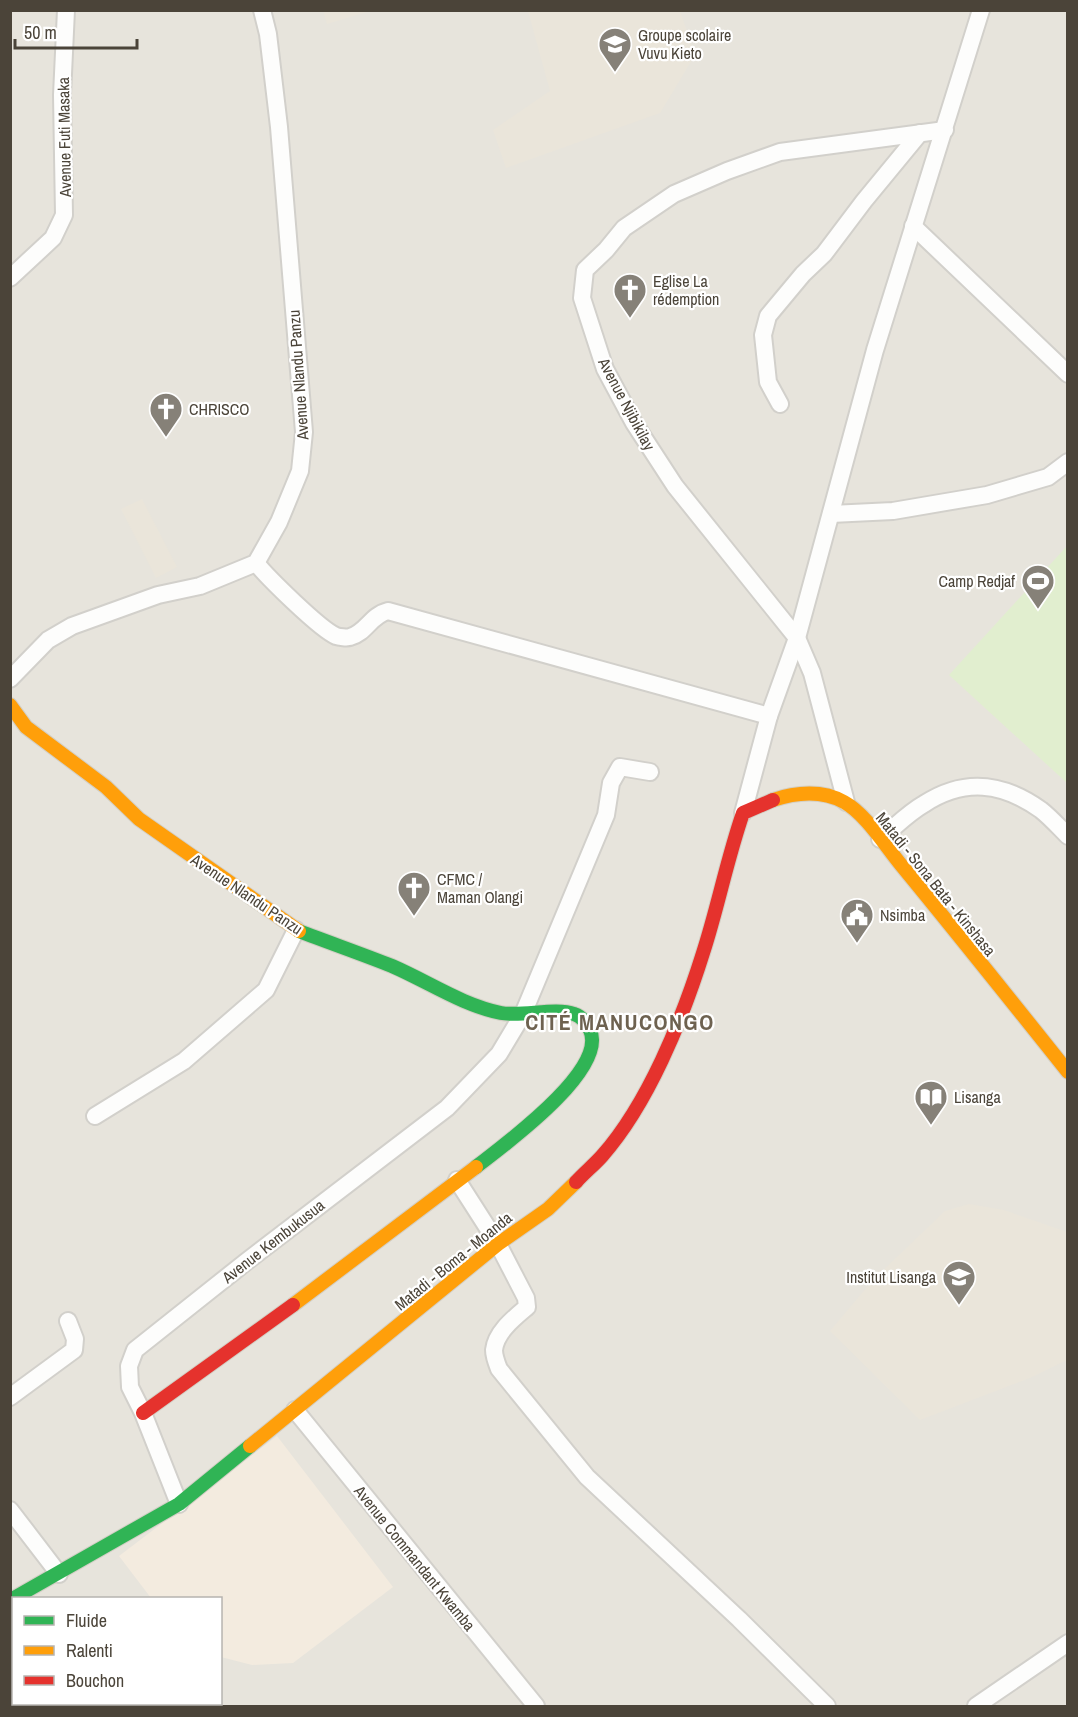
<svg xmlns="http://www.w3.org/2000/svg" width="1078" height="1717" font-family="'Archivo Narrow',sans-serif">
<rect width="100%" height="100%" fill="#f4f2ee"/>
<path fill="#e7e4dc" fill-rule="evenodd" d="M11 11H1067V1706H11ZM14 1598H220V1704H14Z"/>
<path fill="#f3ebdf" d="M277 1436 393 1587 293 1663 252 1665 221 1657 220 1598H151L119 1556Z"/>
<g fill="#eae5da">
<path d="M323 10H370V11L327 24Z"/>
<path d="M528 11H680L695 55 660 113 506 168 493 130 550 91Z"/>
<path d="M142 499 177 567 156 578 121 509Z"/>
<path d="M969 1204 1004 1210 1067 1232V1360L1030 1378 920 1420 830 1331 873 1280 945 1211Z"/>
</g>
<path fill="#e1eecf" d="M1067 546V783L949 675Z"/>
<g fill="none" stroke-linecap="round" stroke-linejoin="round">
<g stroke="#d2d0cb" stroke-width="20">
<g id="street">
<path d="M913 226 1068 374"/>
<path d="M10 278 53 238 64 215 62 95 66 10"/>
<path d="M780 404 768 382 763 335 768 316 803 274 824 254 864 201 920 133"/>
<path d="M831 514 893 511 987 495 1048 477 1068 462"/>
<path d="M256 563C268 578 320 629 336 636 339 637 347 638 350 637 366 633 371 615 388 611L769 716"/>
<path d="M10 679 48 640 72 626 158 595 200 586 256 563 279 522 300 471 304 432 279 127 268 34 262 10"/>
<path d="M846 802 812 673 797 638 675 486 634 423 605 369 582 298 585 270 606 250 624 228 674 194 727 171 780 152 945 130"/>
<path d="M743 813 769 716 797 638 875 350 981 10"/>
<path d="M880 839C895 827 908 813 924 804 964 778 1002 782 1041 810 1050 817 1059 827 1068 836"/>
<path d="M95 1116 184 1061 266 990 296 930"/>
<path d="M457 1180 498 1244 526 1298 527 1307C514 1318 496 1332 494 1350 494 1356 497 1364 499 1369L587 1477 739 1619 827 1706"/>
<path d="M10 1397 74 1350 75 1339 68 1321"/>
<path d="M295 1410 536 1706"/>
<path d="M179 1504 143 1413 130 1387 129 1366 135 1350 247 1261 447 1108 499 1054 523 1014 606 815 611 783 620 767 650 772"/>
<path d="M10 1510 59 1574"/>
<path d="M10 1680 14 1685"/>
<path d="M27 1704 29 1706"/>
<path d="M976 1706 1068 1643"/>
</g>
</g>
<g stroke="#d3cfc5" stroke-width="16">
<g id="fast">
<path d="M299 931C330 943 362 954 392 966 429 982 462 1005 501 1013 522 1017 556 1007 574 1014 581 1016 587 1024 590 1030 608 1070 504 1145 476 1167"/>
<path d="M14 1598 179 1504 250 1446"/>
</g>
</g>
<g stroke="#d3cfc5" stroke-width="16">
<g id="slow">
<path d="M10 705 26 727 106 787 139 819 299 931"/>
<path d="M773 800C796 792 823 790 844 802 866 814 886 847 902 866 958 934 1013 1003 1068 1072"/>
<path d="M293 1305 476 1167"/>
<path d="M250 1446 498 1244 548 1209 576 1182"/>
</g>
</g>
<g stroke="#d3cfc5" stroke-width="16">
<g id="jam">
<path d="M576 1182C584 1173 594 1165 602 1156 648 1104 682 1020 703 953 718 907 727 859 743 813L773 800"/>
<path d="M143 1413 293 1305"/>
</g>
</g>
<use href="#street" stroke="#fdfdfc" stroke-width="16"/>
<use href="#fast" stroke="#30b455" stroke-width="14"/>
<use href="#slow" stroke="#ff9f0a" stroke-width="14"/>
<use href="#jam" stroke="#e5322d" stroke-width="14"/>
</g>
<defs>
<g id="school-pin" transform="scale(1.725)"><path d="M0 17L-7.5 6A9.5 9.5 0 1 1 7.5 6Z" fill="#868178" stroke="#fff"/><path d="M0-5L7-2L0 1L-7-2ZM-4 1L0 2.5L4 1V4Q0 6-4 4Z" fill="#fff"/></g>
<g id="church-pin" transform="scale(1.725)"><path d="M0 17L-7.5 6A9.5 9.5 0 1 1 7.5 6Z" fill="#868178" stroke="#fff"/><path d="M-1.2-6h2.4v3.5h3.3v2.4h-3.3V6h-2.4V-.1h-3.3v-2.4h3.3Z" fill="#fff"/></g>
<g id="stadium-pin" transform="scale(1.725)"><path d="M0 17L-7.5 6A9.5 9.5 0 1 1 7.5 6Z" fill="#868178" stroke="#fff"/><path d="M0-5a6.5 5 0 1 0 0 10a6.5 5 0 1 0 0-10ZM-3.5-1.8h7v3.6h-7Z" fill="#fff"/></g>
<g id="civic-pin" transform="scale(1.725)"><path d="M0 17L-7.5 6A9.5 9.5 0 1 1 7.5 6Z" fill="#868178" stroke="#fff"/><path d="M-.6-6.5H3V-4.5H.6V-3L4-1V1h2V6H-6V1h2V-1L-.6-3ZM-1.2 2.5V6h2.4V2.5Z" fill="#fff"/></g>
<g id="library-pin" transform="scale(1.725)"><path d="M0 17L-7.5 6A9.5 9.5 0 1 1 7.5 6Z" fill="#868178" stroke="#fff"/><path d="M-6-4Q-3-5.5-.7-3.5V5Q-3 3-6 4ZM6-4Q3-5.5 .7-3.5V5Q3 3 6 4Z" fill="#fff"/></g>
</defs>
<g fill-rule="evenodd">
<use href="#school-pin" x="615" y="44"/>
<use href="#church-pin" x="630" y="290"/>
<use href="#church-pin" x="166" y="409"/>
<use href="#stadium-pin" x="1038" y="581"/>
<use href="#church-pin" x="414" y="888"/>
<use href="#civic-pin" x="857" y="915"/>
<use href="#library-pin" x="931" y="1097"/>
<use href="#school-pin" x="959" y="1277"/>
</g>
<g text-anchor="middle" stroke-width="4.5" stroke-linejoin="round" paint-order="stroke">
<g font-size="16" fill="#4b4439" stroke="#fff" text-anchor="start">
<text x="638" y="41">Groupe scolaire<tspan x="638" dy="18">Vuvu Kieto</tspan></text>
<text x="653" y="287">Eglise La<tspan x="653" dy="18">rédemption</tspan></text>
<text x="189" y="415">CHRISCO</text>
<text x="1015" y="587" text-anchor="end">Camp Redjaf</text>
<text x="437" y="885">CFMC /<tspan x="437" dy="18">Maman Olangi</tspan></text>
<text x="880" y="921">Nsimba</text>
<text x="954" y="1103">Lisanga</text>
<text x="936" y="1283" text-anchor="end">Institut Lisanga</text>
</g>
<g font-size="16" fill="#4b4439" stroke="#fff">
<text transform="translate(64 137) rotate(-91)" y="6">Avenue Futi Masaka</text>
<text transform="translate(298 375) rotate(-94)" y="6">Avenue Nlandu Panzu</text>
<text transform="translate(627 404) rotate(62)" y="6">Avenue Njibikilay</text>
<text transform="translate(936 884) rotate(51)" y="6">Matadi - Sona Bata - Kinshasa</text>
<text transform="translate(247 894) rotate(34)" y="6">Avenue Nlandu Panzu</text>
<text transform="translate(273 1241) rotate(-38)" y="6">Avenue Kembukusua</text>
<text transform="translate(453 1261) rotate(-39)" y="6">Matadi - Boma - Moanda</text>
<text transform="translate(415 1558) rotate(51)" y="6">Avenue Commandant Kwamba</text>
</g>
<g font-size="22" font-weight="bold" letter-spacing="1.5" fill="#6e6250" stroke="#fff">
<text x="620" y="1030">CITÉ MANUCONGO</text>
</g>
</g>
<rect width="1078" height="1717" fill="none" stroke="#4b4439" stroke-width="24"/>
<rect x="12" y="1597" width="210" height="108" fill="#ffffff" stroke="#b7b4b0" stroke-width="1.5"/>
<rect x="24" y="1616" width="30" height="9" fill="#30b455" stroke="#b7b4b0" stroke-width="1.5"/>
<text x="66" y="1627" font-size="18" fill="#4b4439">Fluide</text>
<rect x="24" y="1646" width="30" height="9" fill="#ff9f0a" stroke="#b7b4b0" stroke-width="1.5"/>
<text x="66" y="1657" font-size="18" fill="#4b4439">Ralenti</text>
<rect x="24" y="1676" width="30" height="9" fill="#e5322d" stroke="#b7b4b0" stroke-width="1.5"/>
<text x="66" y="1687" font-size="18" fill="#4b4439">Bouchon</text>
<path d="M15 39v9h122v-9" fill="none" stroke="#4b4439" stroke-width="3"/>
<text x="24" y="39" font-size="18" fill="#4b4439" stroke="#ffffff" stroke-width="4.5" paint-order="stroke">50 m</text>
</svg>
